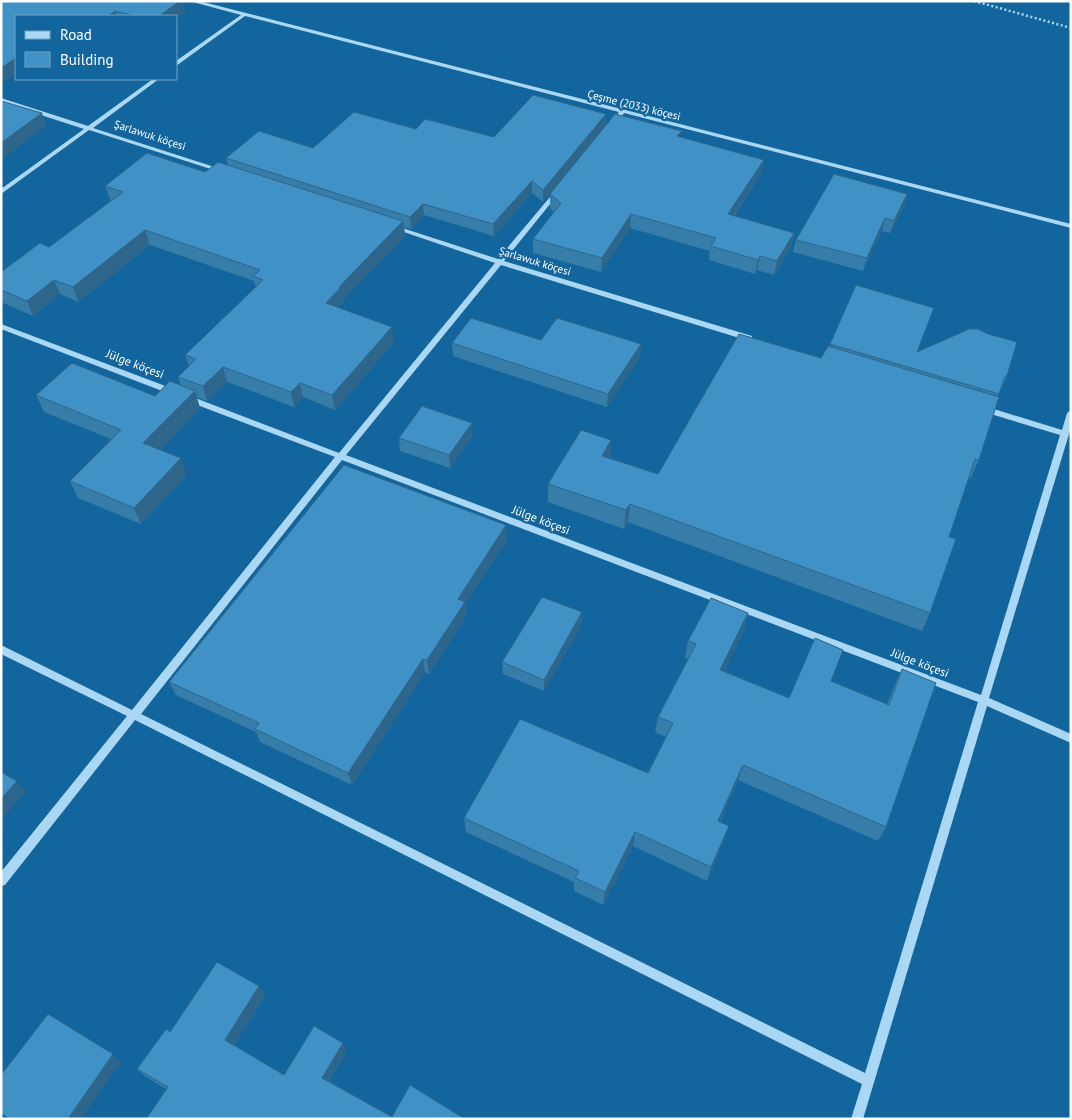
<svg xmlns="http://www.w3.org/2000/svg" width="1072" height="1120" font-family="'PT Sans',sans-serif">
<rect width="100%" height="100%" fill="#13669d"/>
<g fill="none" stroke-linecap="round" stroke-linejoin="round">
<path stroke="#a9d7f4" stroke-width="2.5" stroke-dasharray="2 2.5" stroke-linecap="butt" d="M974 1 1071 28"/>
<g fill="#a9d7f4" fill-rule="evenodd">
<path d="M189 1H199L1071 224V228L624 113 615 125H611L610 124 619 112 245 16 176 66V61L241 15Z"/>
<path d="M153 79H159L93 128 224 170V172H220L89 130 1 194V189L84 129 1 102V98L88 126Z"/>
<path d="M557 190 559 191V193L504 261 752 336V340H746L501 265 346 455 981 695 1060 435 981 411 980 409 984 406 1062 430 1067 413 1071 410V427L1069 434 989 698 1071 734V743L987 706 863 1119H851L862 1084 135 720 5 885 1 886V872L127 716 1 654V645L132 710 335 457 184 400 183 398 184 396H190L339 453 495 263 392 228V226H396L498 259 555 191ZM342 460 978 702 865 1073 141 714Z"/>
<path d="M1 324 176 390 177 392 173 395 170 394 1 329Z"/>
</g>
</g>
<g fill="#377da9">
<path d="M1 1H183L185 12 176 18V16H16V73L1 84Z"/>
<path d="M606 114V125L543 202 532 193 494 236 424 215 411 229 404 227 405 236 343 300 344 302 338 308 394 342 335 410 303 397 294 407 227 382 207 401 196 397 200 408 160 450 187 475 141 524 78 498 70 481 111 439 44 412 36 395 155 396 181 386 178 377 189 366 185 355 256 287 254 281 150 245 78 302 60 294 33 316 1 302V272L49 247 111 201 105 186 205 172 228 165 226 158 313 148 416 129 494 137Z"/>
<path d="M681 137 761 174 734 216 794 233 791 247 774 275 757 270 755 274 709 260 710 251 630 228 601 272 533 253V239L554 212 550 208V194Z"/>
<path d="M907 194 904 206 890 233 882 231 863 271 793 252 796 240Z"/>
<path d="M541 340 641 344 640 357 607 407 453 356 452 343Z"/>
<path d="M830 344 918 352 1007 376 998 396 979 460 970 479 969 478 949 537 930 613 922 631 628 522 624 529 548 502V484L611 440 610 458 658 474 821 358 830 346Z"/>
<path d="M472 436 450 468 400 451 399 438Z"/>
<path d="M507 540 465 604 466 616 429 674 425 672 352 785 260 742 256 732 176 695 169 682Z"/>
<path d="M748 613 744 630 724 671 789 698 831 681 887 704 894 686 902 669 886 827 878 841 738 780 720 822 724 840 707 881 633 846 603 905 574 891V882L466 832 464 818 648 773 666 737 655 732 658 717 688 659 685 657 688 641Z"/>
<path d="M582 624 544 691 503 674 502 662Z"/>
<path d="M259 986 265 996 234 1045 284 1075 347 1051 329 1081 392 1117 465 1119H146L166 1089 146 1077 137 1069 170 1032Z"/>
</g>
<g fill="#2d668a">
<path d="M180 1H183L185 12 176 18V16H159Z"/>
<path d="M115 11 117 16H108Z"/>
<path d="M16 58V73L1 84V68Z"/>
<path d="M42 113 46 126 1 160V143Z"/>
<path d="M606 114V125L543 202V190Z"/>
<path d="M764 160 761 174 725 228 728 214Z"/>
<path d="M532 181V193L494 236 493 224Z"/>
<path d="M907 194 904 206 890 233 894 221Z"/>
<path d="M423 204 424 215 411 229 410 217Z"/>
<path d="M631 214 630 228 601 272 602 258Z"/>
<path d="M885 218 882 231 863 271 867 258Z"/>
<path d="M403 221 405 236 343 300 344 302 329 318 326 303 339 287Z"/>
<path d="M145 230 150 245 78 302 73 287Z"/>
<path d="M794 233 791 247 774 275 777 261Z"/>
<path d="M760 256 757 270 755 274 758 260Z"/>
<path d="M54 280 60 294 33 316 27 301Z"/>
<path d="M392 327 394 342 335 410 332 395Z"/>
<path d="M641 344 640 357 607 407 608 394Z"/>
<path d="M223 367 227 382 207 401 203 386Z"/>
<path d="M300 383 303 397 294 407 291 392Z"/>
<path d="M195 391 200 408 150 460 143 443Z"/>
<path d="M472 423V436L450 468 449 455Z"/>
<path d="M611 440 610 459 602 456Z"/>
<path d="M181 458 187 475 141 524 134 508Z"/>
<path d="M630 504 628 522 624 529 626 510Z"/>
<path d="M506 525 507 540 465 604 466 616 429 674 427 660 458 599Z"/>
<path d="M582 612V624L544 691V680Z"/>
<path d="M748 613 744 630 717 686 720 670Z"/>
<path d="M423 659 425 672 352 785 348 773Z"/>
<path d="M743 765 738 780 714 835 718 821Z"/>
<path d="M17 781 26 792 1 820V799Z"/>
<path d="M729 826 724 840 707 881 711 867Z"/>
<path d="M635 832 633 846 603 905 605 892Z"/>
<path d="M259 986 265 996 232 1048 225 1040Z"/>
<path d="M343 1043 347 1051 326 1085 322 1078Z"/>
<path d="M113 1054 121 1062 81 1119H68Z"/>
</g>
<g fill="#4091c5" stroke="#2d668a">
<path d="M1 1H180L159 16H135L115 11 108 16H16V58L1 68Z"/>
<path d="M533 95 606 114 543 190 532 181 493 224 423 204 410 217 226 158 259 131 313 148 354 112 416 129 425 119 494 137Z"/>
<path d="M1 101 42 113 1 143Z"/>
<path d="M615 114 682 131 677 136 764 160 728 214 794 233 777 261 760 256 758 260 711 246 716 238 631 214 602 258 533 239 561 203 550 194Z"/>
<path d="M147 153 205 172 218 162 403 221 339 287H341L326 303 392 327 332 395 300 383 291 392 223 367 203 386 178 377 196 359 185 355 263 280 253 276 260 270 145 230 73 287 54 280 27 301 1 290V272L40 243 49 247 123 192 105 186Z"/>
<path d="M834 174 907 194 894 221 885 218 867 258 796 240Z"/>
<path d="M856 285 934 308 917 352 969 329H978L988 334 1017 342 1007 376H1005L999 394 830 344Z"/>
<path d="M471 318 541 340 557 318 641 344 608 394 452 343Z"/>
<path d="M739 334 821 358 828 346 999 397 979 460 975 459 949 537 956 539 930 613 630 504 626 510 548 484 581 430 611 440 602 456 658 474Z"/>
<path d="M72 363 155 396 170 381 195 391 143 443 181 458 134 508 70 481 121 430 36 395Z"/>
<path d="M422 406 472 423 449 455 399 438Z"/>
<path d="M344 465 506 525 458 599 465 602 427 660 423 659 348 773 255 729 259 723 169 682Z"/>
<path d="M542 597 582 612 544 680 502 662Z"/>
<path d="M711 598 748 613 720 670 789 698 815 638 843 650 831 681 889 705 902 669 936 683 886 827 743 765 718 821 729 826 711 867 635 832 605 892 575 878 579 871 464 818 520 719 648 773 673 723 658 717 696 644 688 641Z"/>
<path d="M1 772 17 781 1 799Z"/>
<path d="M217 962 259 986 225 1040 284 1075 314 1026 343 1043 322 1078 392 1117 410 1085 465 1119H146L168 1087 137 1069 166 1029 170 1032Z"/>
<path d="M48 1014 113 1054 68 1119H9L1 1113V1075Z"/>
</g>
<g text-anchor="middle" stroke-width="4.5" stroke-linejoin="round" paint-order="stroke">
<g font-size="11" fill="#fff" stroke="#13669d">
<text transform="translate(634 105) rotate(14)" y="4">Çeşme (2033) köçesi</text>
<text transform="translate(150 135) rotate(18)" y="4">Şarlawuk köçesi</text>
<text transform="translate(535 261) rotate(17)" y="4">Şarlawuk köçesi</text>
</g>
<g font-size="12" fill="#fff" stroke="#13669d">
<text transform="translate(135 364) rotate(21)" y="4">Jülge köçesi</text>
<text transform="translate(541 520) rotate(21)" y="4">Jülge köçesi</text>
<text transform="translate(920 663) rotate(21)" y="4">Jülge köçesi</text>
</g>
</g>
<rect width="1072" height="1120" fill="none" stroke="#ffffff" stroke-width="5"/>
<rect x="15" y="15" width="162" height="65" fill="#13669d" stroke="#71a3c4"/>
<rect x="25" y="31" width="25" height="8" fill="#a9d7f4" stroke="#71a3c4"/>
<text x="60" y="40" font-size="15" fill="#ffffff">Road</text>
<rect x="25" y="52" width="25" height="15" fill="#4091c5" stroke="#71a3c4"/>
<text x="60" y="65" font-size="15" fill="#ffffff">Building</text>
</svg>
